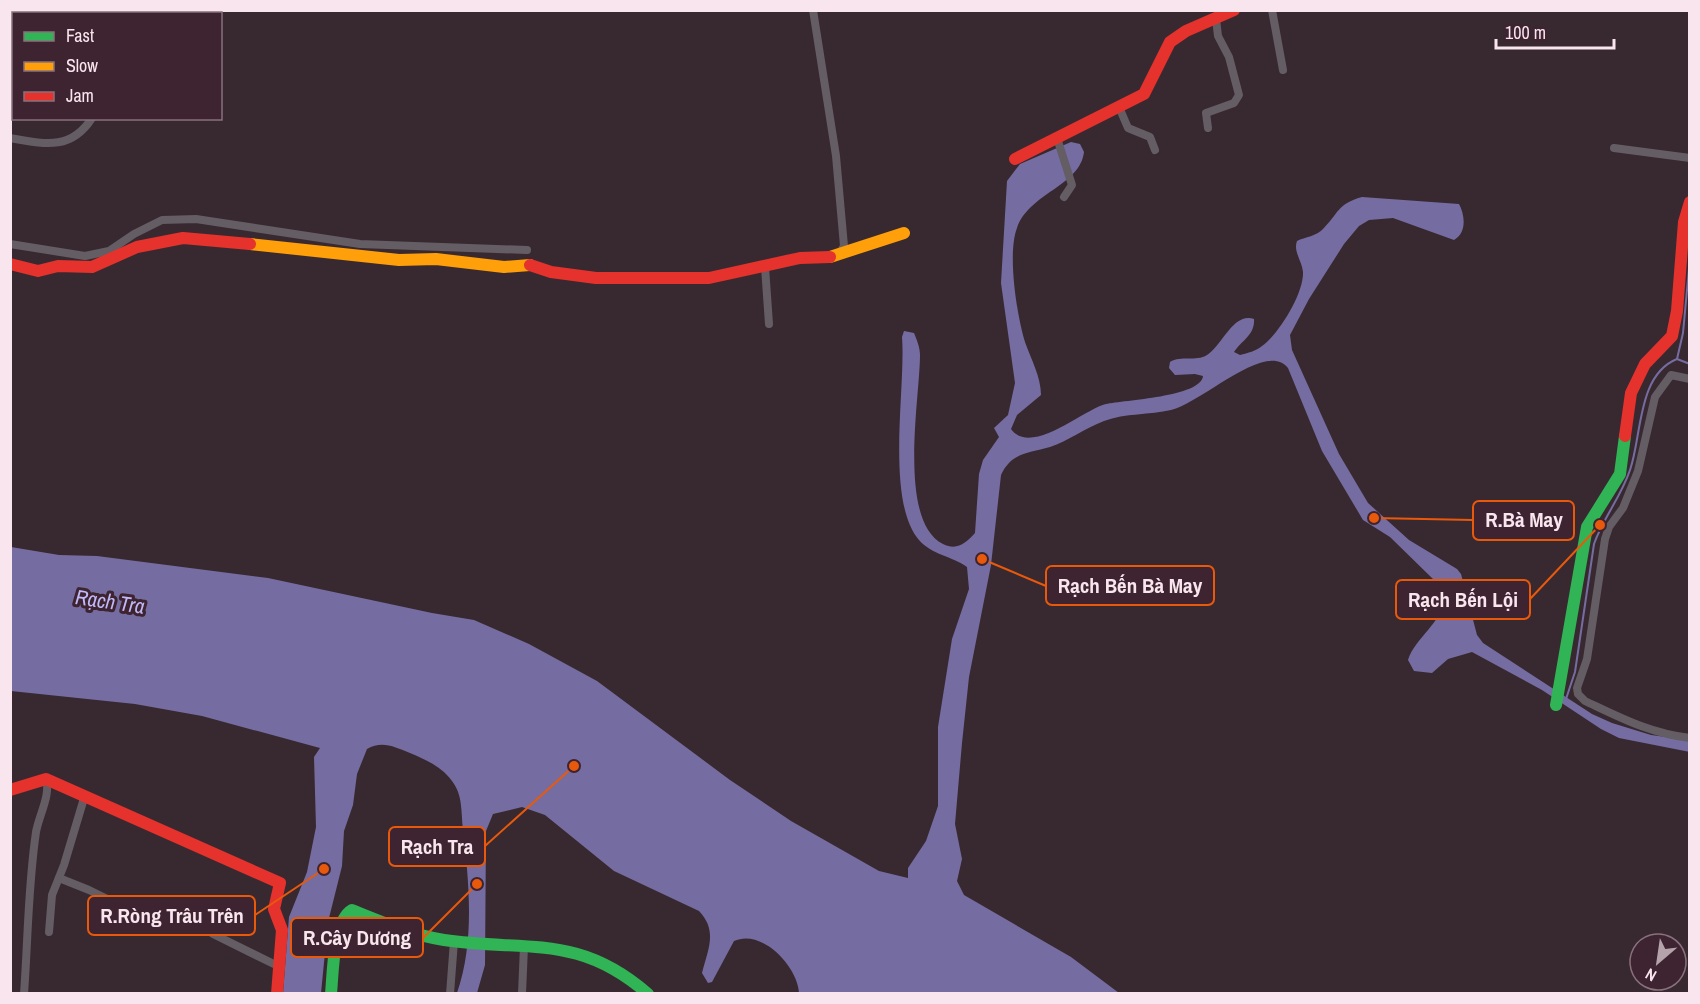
<svg xmlns="http://www.w3.org/2000/svg" width="1700" height="1004" font-family="'Archivo Narrow',sans-serif">
<rect width="100%" height="100%" fill="#382930"/>
<path fill="#756da1" d="M1071 142 1080 144 1084 152C1080 186 1029 193 1017 228 1007 254 1017 316 1025 342 1031 359 1041 377 1041 395L1017 415 1011 429C1031 457 1084 409 1106 404 1124 400 1201 397 1203 376L1195 374 1175 375 1169 368 1170 362C1181 355 1196 362 1207 355 1222 346 1233 312 1254 319 1255 335 1242 340 1234 352L1240 355C1248 353 1256 351 1262 346 1279 334 1304 293 1303 272 1302 261 1293 251 1297 241 1305 237 1317 236 1323 229 1339 213 1337 204 1362 197L1459 204C1465 215 1467 233 1454 240L1393 218 1369 220 1359 226 1344 244 1309 299 1290 335 1292 350 1339 454 1368 503 1409 540 1457 569 1461 574 1477 635 1483 643 1592 714 1612 723 1651 735 1689 740 1690 752 1619 738 1601 729 1542 690 1472 652 1448 659 1432 673 1414 671 1408 660C1415 637 1446 621 1443 595L1433 579 1390 537 1363 520 1322 451 1288 368C1266 340 1202 403 1171 410 1150 415 1125 413 1104 421 1085 428 1068 441 1050 447 1029 453 1012 452 1001 475L991 565 969 677 962 743 955 824 962 859 957 881 964 895 1071 957 1119 993H799C798 967 762 928 734 941L712 982 708 983 702 973C708 949 718 931 699 911L614 871 545 815 522 807 493 814 486 831 485 965 477 993H457C475 941 469 883 463 829 461 812 463 795 452 781 441 766 426 760 410 753 395 747 382 740 367 749L357 774 353 805 344 831 342 866 328 922 321 993H283L289 917 307 872 316 827 314 757 320 748 202 716 135 704 11 691V547L59 555 97 556 268 578 432 613 474 620 529 644 597 681 730 780 791 821 879 871 908 878V868L926 841 938 806V727L952 639 969 589 967 567C952 556 932 555 919 540 885 500 906 388 902 337L904 331 914 333C917 340 920 348 920 355 920 398 897 521 943 544 957 551 966 543 975 533L979 474 983 460 999 437 994 428 1008 415 1015 383 1001 283 1007 181 1020 164Z"/>
<g fill="none" stroke-linecap="round" stroke-linejoin="round">
<g stroke="#756da1" stroke-width="2">
<path d="M1677 359 1683 333 1690 258"/>
<path d="M1566 699 1575 672 1594 544C1603 518 1621 497 1630 470 1642 436 1637 375 1677 359L1690 364"/>
</g>
<g stroke="#645d64" stroke-width="8">
<path d="M813 10 836 156 844 246 840 253"/>
<path d="M1272 10 1283 70"/>
<path d="M108 14 109 10"/>
<path d="M1119 107 1128 128 1150 137 1155 150"/>
<path d="M1208 128 1206 113 1234 103 1239 95 1229 57 1218 36 1216 19"/>
<path d="M10 138C44 144 71 151 92 118"/>
<path d="M1057 138 1072 185 1064 197"/>
<path d="M1614 148 1690 158"/>
<path d="M10 244 85 256 109 251 134 234 162 220 196 219 360 244 527 250"/>
<path d="M765 267 769 324"/>
<path d="M1690 379 1671 375 1655 397 1638 471 1623 508 1609 527 1605 539 1587 659 1577 688 1578 694 1585 701C1619 717 1651 734 1690 738"/>
<path d="M59 878 89 890 146 918"/>
<path d="M49 932 52 895 64 865 85 795"/>
<path d="M213 934 280 967"/>
<path d="M24 994C28 939 28 886 36 832 39 815 51 795 46 779"/>
<path d="M450 994 454 941"/>
<path d="M522 994 524 946"/>
</g>
<g stroke="#30b455" stroke-width="12">
<path d="M1556 705 1587 527 1620 474 1625 436"/>
<path d="M331 994C333 973 333 921 352 910 382 922 412 935 444 940 527 952 578 933 648 994"/>
</g>
<g stroke="#ff9f0a" stroke-width="12">
<path d="M250 244 399 260 436 259 504 267 530 265"/>
<path d="M830 257 904 233"/>
</g>
<g stroke="#e5322d" stroke-width="12">
<path d="M1015 159 1144 94 1170 42 1186 31 1234 10"/>
<path d="M10 264 38 271 58 266 92 267 137 247 183 238 250 244"/>
<path d="M530 265 551 272 596 278H709L800 258 830 257"/>
<path d="M1625 436 1631 393 1645 364 1672 336 1677 311 1684 222 1690 202"/>
<path d="M10 790 46 779 280 883 274 909 282 930 277 994"/>
</g>
</g>
<g text-anchor="middle" stroke-width="6" stroke-linejoin="round" paint-order="stroke">
<g font-size="21" font-style="italic" fill="#c0b9fa" stroke="#3e2330">
<text transform="translate(110 602) rotate(8)" y="7">Rạch Tra</text>
</g>
</g>
<path fill="none" stroke="#e8590c" stroke-width="2" d="M1374 518L1473 520M982 559L1046 586M1600 525L1530 599M574 766L485 846M324 869L255 915M477 884L423 938"/>
<g fill="#e8590c" stroke="#3e2330" stroke-width="2">
<circle cx="1374" cy="518" r="6"/>
<circle cx="982" cy="559" r="6"/>
<circle cx="1600" cy="525" r="6"/>
<circle cx="574" cy="766" r="6"/>
<circle cx="324" cy="869" r="6"/>
<circle cx="477" cy="884" r="6"/>
</g>
<g fill="#3e2330" stroke="#e8590c" stroke-width="2">
<rect x="1473" y="501" width="101" height="39" rx="6"/>
<rect x="1046" y="566" width="168" height="39" rx="6"/>
<rect x="1396" y="580" width="134" height="39" rx="6"/>
<rect x="389" y="827" width="96" height="39" rx="6"/>
<rect x="88" y="896" width="167" height="39" rx="6"/>
<rect x="291" y="918" width="132" height="39" rx="6"/>
</g>
<g font-size="21" text-anchor="middle" font-weight="bold" fill="#f8e5ed">
<text x="1524" y="527">R.Bà May</text>
<text x="1130" y="593">Rạch Bến Bà May</text>
<text x="1463" y="607">Rạch Bến Lội</text>
<text x="437" y="854">Rạch Tra</text>
<text x="172" y="923">R.Ròng Trâu Trên</text>
<text x="357" y="945">R.Cây Dương</text>
</g>
<rect width="1700" height="1004" fill="none" stroke="#f8e5ed" stroke-width="24"/>
<rect x="12" y="12" width="210" height="108" fill="#3e2330" stroke="#88717c" stroke-width="1.5"/>
<rect x="24" y="32" width="30" height="9" fill="#30b455" stroke="#88717c" stroke-width="1.5"/>
<text x="66" y="42" font-size="18" fill="#f8e5ed">Fast</text>
<rect x="24" y="62" width="30" height="9" fill="#ff9f0a" stroke="#88717c" stroke-width="1.5"/>
<text x="66" y="72" font-size="18" fill="#f8e5ed">Slow</text>
<rect x="24" y="92" width="30" height="9" fill="#e5322d" stroke="#88717c" stroke-width="1.5"/>
<text x="66" y="102" font-size="18" fill="#f8e5ed">Jam</text>
<g transform="translate(1658 962) rotate(209)"><circle r="28" fill="#3e2330" stroke="#88717c" stroke-width="1.5"/>
<path d="M0-4.5L10 22L0 15L-10 22Z" fill="#b5a3ab"/>
<text y="-9" font-size="16" font-weight="bold" text-anchor="middle" fill="#f8e5ed">N</text>
</g>
<path d="M1496 39v9h118v-9" fill="none" stroke="#f8e5ed" stroke-width="3"/>
<text x="1505" y="39" font-size="18" fill="#f8e5ed" stroke="#3e2330" stroke-width="4.5" paint-order="stroke">100 m</text>
</svg>
